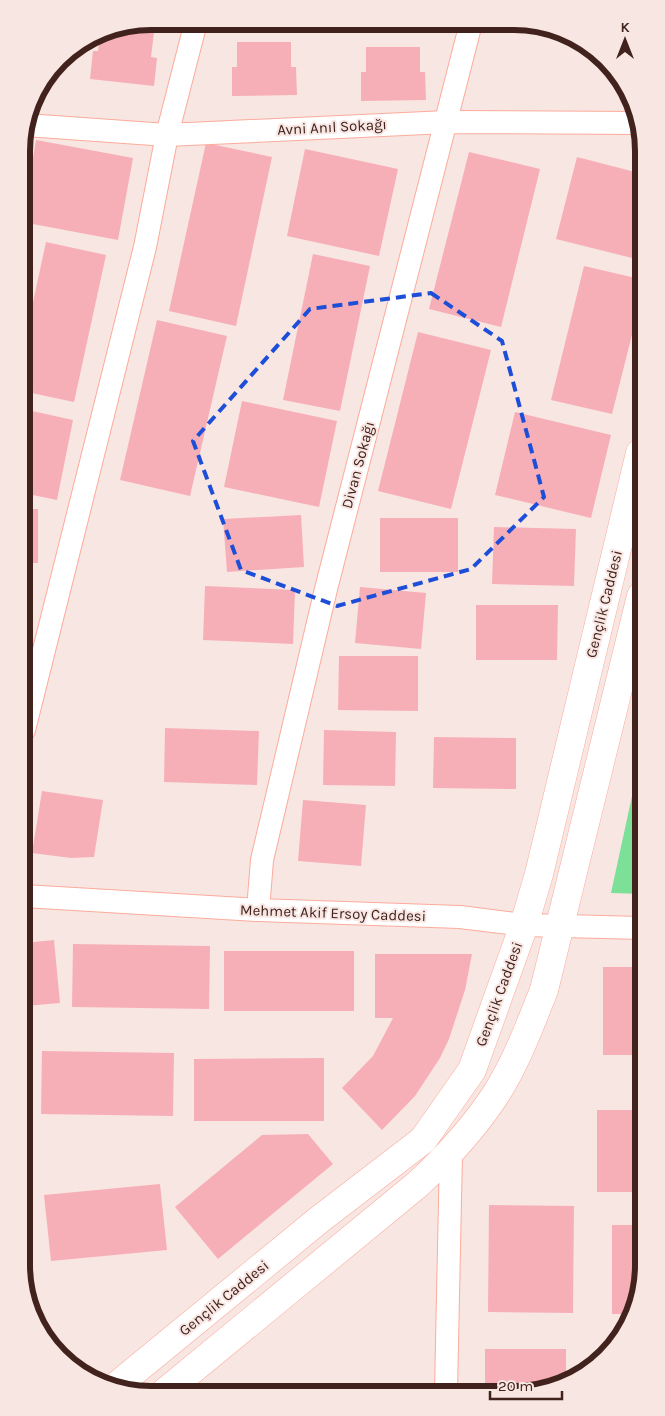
<svg xmlns="http://www.w3.org/2000/svg" width="665" height="1416" font-family="Karla,sans-serif">
<rect width="100%" height="100%" fill="#f8e6e3"/>
<path fill="#7ce098" d="M642 750V894L611 893Z"/>
<g fill="#f7afb7">
<path d="M117 28 154 32 151 57 157 58 154 86 90 79 93 51H98L100 32Z"/>
<path d="M237 42H291V67H296L297 95 232 96V67H237Z"/>
<path d="M366 47H420V72H425L426 100 361 101V72H366Z"/>
<path d="M36 140 133 158 118 240 22 222Z"/>
<path d="M206 143 272 157 236 326 169 311Z"/>
<path d="M305 149 398 169 379 256 287 236Z"/>
<path d="M469 152 540 169 501 327 429 309Z"/>
<path d="M577 157 639 173 640 260 556 239Z"/>
<path d="M46 242 106 255 74 402 22 391V353Z"/>
<path d="M313 254 370 266 340 411 283 400Z"/>
<path d="M584 266 640 279V303L612 414 551 400Z"/>
<path d="M157 320 227 336 190 496 120 480Z"/>
<path d="M418 332 491 350 451 509 378 491Z"/>
<path d="M242 401 337 421 319 507 224 487Z"/>
<path d="M23 409 73 420 57 500 23 493Z"/>
<path d="M515 412 611 435 591 518 495 495Z"/>
<rect x="23" y="509" width="15" height="54"/>
<path d="M301 515 304 567 227 572 223 519Z"/>
<rect x="380" y="518" width="78" height="54"/>
<path d="M494 527 576 529 574 586 492 584Z"/>
<path d="M23 579H29L27 633H23Z"/>
<path d="M205 586 295 590 293 644 203 640Z"/>
<path d="M360 587 426 593 421 649 355 643Z"/>
<path d="M476 605H558L557 660H476Z"/>
<path d="M339 656H418V711L338 710Z"/>
<path d="M165 728 259 731 257 785 164 782Z"/>
<path d="M324 730 396 732 395 786 323 785Z"/>
<path d="M434 737 516 738V789L433 788Z"/>
<path d="M42 791 103 800 94 857 71 858 32 853Z"/>
<path d="M303 800 366 805 361 866 298 861Z"/>
<path d="M54 940 60 1003 25 1006 24 943Z"/>
<path d="M73 944 210 946 209 1009 72 1007Z"/>
<rect x="224" y="951" width="130" height="60"/>
<path d="M375 954H472L465 990 449 1039 440 1058 415 1096 382 1130 342 1088 373 1056 393 1018H375Z"/>
<path d="M603 967H642L643 1055H603Z"/>
<path d="M42 1051 174 1053 173 1116 41 1114Z"/>
<path d="M324 1058V1121H194V1059Z"/>
<rect x="597" y="1110" width="46" height="82"/>
<path d="M308 1134 333 1164 218 1259 175 1207 262 1135Z"/>
<path d="M160 1184 167 1250 51 1261 44 1195Z"/>
<path d="M25 1191 33 1273H26Z"/>
<path d="M489 1205 574 1206 573 1313 488 1312Z"/>
<path d="M612 1225H643V1274L634 1314H612Z"/>
<path d="M485 1349H566V1379L548 1390 485 1391Z"/>
</g>
<g fill="none" stroke-linecap="round" stroke-linejoin="round">
<g stroke="#fcab9b" stroke-width="24">
<g id="minor">
<path d="M26 125 167 135 447 122 639 123"/>
<path d="M24 730 145 247 167 135 196 22"/>
<path d="M24 896 258 910 460 917 524 925 642 928"/>
<path d="M258 910 262 860 326 589 471 23"/>
<path d="M446 1391 451 1153"/>
</g>
</g>
<g stroke="#fcab9b" stroke-width="29">
<g id="tertiary">
<path d="M115 1387 320 1219 423 1140 472 1070 524 925 539 874 640 453"/>
<path d="M165 1392 418 1184C447 1157 474 1128 496 1094 516 1063 530 1025 544 990L641 596"/>
</g>
</g>
<use href="#minor" stroke="#fff" stroke-width="22"/>
<use href="#tertiary" stroke="#fff" stroke-width="28"/>
</g>
<path fill="none" stroke="#1d4ed8" stroke-width="4" stroke-dasharray="10 6" stroke-linejoin="round" d="M431 293 502 341 544 497 471 569 337 606 241 570 193 441 310 309Z"/>
<g text-anchor="middle" stroke-width="4" stroke-linejoin="round" paint-order="stroke">
<g font-size="15" fill="#41221c" stroke="#f8e6e3">
<text transform="translate(332 127) rotate(-3)" y="5">Avni Anıl Sokağı</text>
<text transform="translate(358 465) rotate(-75)" y="5">Divan Sokağı</text>
<text transform="translate(604 604) rotate(-76)" y="5">Gençlik Caddesi</text>
<text transform="translate(333 913) rotate(2)" y="5">Mehmet Akif Ersoy Caddesi</text>
<text transform="translate(499 994) rotate(-70)" y="5">Gençlik Caddesi</text>
<text transform="translate(224 1298) rotate(-39)" y="5">Gençlik Caddesi</text>
</g>
</g>
<path d="M0 0H665V1416H0ZM151 30H514A121 121 0 0 1 635 151V1265A121 121 0 0 1 514 1386H151A121 121 0 0 1 30 1265V151A121 121 0 0 1 151 30Z" fill="#f8e6e3" fill-rule="evenodd"/>
<path fill="none" stroke="#41221c" stroke-width="6" d="M151 30H514A121 121 0 0 1 635 151V1265A121 121 0 0 1 514 1386H151A121 121 0 0 1 30 1265V151A121 121 0 0 1 151 30Z"/>
<g transform="translate(625 40)" stroke="#f8e6e3" stroke-width="4" paint-order="stroke">
<path d="M0-4L9 19L0 12L-9 19Z" fill="#41221c"/>
<text y="-8" font-size="14" font-weight="bold" text-anchor="middle" fill="#41221c">K</text>
</g>
<path d="M490 1391v8h72v-8" fill="none" stroke="#41221c" stroke-width="2.5"/>
<text x="498" y="1391" font-size="15" fill="#41221c" stroke="#f8e6e3" stroke-width="4" paint-order="stroke">20 m</text>
</svg>
